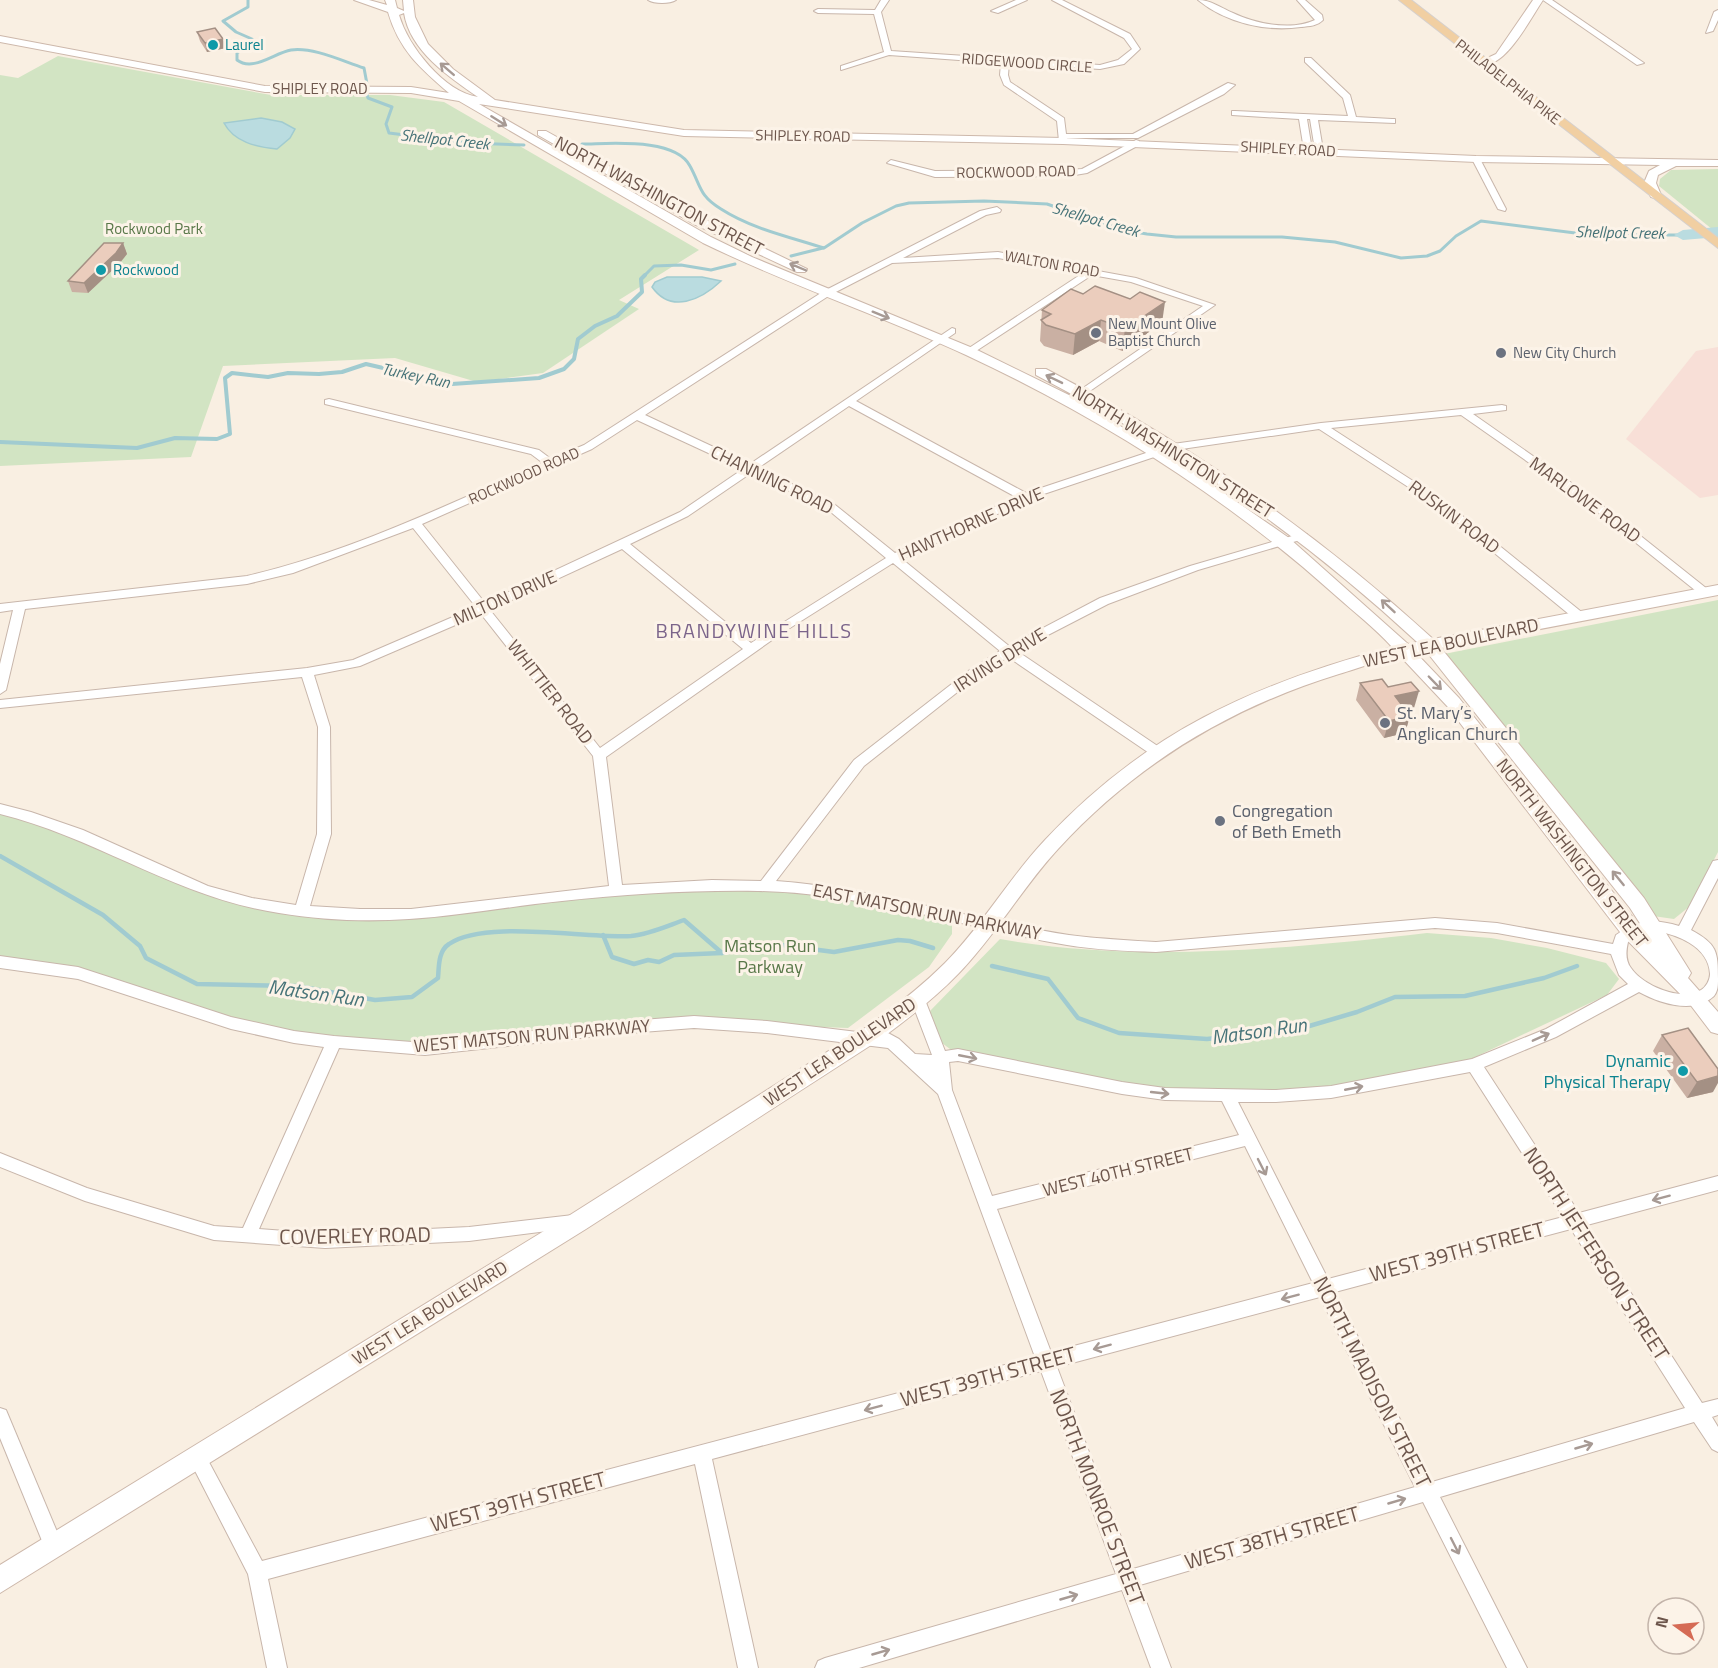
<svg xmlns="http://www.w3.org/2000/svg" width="1718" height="1668" font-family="'Titillium Web',sans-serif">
<rect width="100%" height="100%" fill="#f9efe2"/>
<path fill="#f8dfd7" d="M1718 347V495L1700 498 1626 439 1696 351Z"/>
<g fill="#d2e4c3">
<path d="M58 56 271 95H390L444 102 699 250 619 300 639 309 543 373 477 382 395 358 223 366 191 457 0 466V75L18 78Z"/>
<path d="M1718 169V234L1659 186 1660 179 1671 170Z"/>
<path d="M1718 600V852L1690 906 1674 919 1653 916 1444 654Z"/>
<path d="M0 811 45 821 171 876 278 907 411 914 616 889 765 886 952 915V934L929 967 848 1028 694 1022 425 1049 294 1037 48 967 0 964Z"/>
<path d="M1427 933 1491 938 1547 948 1606 963 1619 979 1607 995 1471 1059 1368 1085 1299 1094H1179L958 1055 942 1043 930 1011 1000 939C1135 963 1291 949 1427 933Z"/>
</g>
<g fill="#badce0" stroke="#a1cbd0" stroke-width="1.5">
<path d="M261 118 282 122 295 129 290 138 277 149C256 147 234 142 224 123Z"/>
<path d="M667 277H702L721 281C701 300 671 314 652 287L655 282Z"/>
</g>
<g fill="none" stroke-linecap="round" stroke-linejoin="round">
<g stroke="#a1cbd0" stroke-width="3">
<path d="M248 0V7L223 21 236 32 252 39 249 45 237 53V60C253 72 274 53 291 50 314 47 342 61 364 68L367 84"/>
<path d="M366 92 368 98 392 107 386 124 389 133 469 143 524 145"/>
<path d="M582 144C609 144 675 137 690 166 701 186 699 196 721 209 752 229 790 237 824 248L862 223 896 206 909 203 984 201 1047 204 1123 230 1147 234 1176 237H1282L1335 242 1401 258 1427 256 1440 251 1456 236 1481 221 1591 235H1683"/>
<path d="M791 256 823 248"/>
<path d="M643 277 654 266 681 265 711 270 735 264"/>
</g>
<path stroke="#a1cbd0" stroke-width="4" d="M0 442 137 448 175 438 217 439 230 434 225 378 232 373 268 377 288 373 319 374 342 372 366 364 452 384 539 378 564 369 574 359 578 339 595 326 617 316 642 292 641 279 645 275"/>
<g stroke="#a1cbd0" stroke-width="4.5">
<path d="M0 856 103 915 140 946 146 958 197 984 297 986 375 1000 412 997 438 978C439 967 438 951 449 944 485 919 586 939 631 936 650 934 667 926 684 920L722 953 773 944 834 952 898 940 910 941 933 948"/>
<path d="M603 935 612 957 634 964 648 960 659 962 674 955 722 953"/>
<path d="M992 966 1048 979 1078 1018 1119 1033 1207 1039 1299 1029 1357 1012 1395 997 1465 996 1544 978 1577 966"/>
</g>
<path fill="#badce0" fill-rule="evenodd" d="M1718 227V237L1683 240 1674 235 1683 230Z"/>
<g stroke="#c8b6ab" stroke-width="2">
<g id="street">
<path d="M648 0H676C670 4 654 4 648 0Z"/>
<path d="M881 0H889L881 12 891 51 1100 65 1118 60 1132 49 1124 38 1052 0H1062L1130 34 1140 49 1124 64 1100 69 1009 63 1008 75 1010 82 1064 118 1066 134H1133L1228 83 1235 85 1224 94 1138 138H1067L1066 143H1063L1059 141 1057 121 1004 85 1000 75 1001 63 889 55 841 70V66L884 52 874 14 818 13 814 11 818 9 875 10Z"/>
<path d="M1016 0H1027L998 13 991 11Z"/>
<path d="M1198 0C1211 0 1221 8 1233 13 1256 24 1292 31 1315 20L1297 0H1305L1322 15 1323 20C1317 26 1310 26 1301 27 1266 32 1226 23 1198 0Z"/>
<path d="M1543 0H1552L1644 63 1637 65Z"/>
<path d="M1718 10V20L1713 31 1706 33 1714 12Z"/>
<path d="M1305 58H1311L1350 95 1356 117 1392 119H1395V123L1318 120 1323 150 1319 153 1315 150 1310 119H1307L1312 150 1308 153 1304 150 1299 119 1232 115V111H1235L1348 116 1343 98 1305 62Z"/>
<path d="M1136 140 1139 141V145L1087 173 1069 176 935 177 887 163 891 160 935 171 1069 170 1082 169Z"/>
<path d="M1473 157 1480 159 1506 209 1505 211 1498 209 1472 159Z"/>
<path d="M997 207 1001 210 1000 212 986 215 903 258 998 252 1089 269 1094 267 1098 271 1136 278 1215 305 1071 404 1066 401 1067 399 1203 306 1131 282 1092 275 970 355 966 354V350L1083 273 998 258 892 263 830 295 645 415 750 464 952 328 955 329V333L856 401 1026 493 1173 444 1321 423 1502 405 1506 406V410L1473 414 1593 498 1711 592 1705 596 1701 595 1585 502 1461 415 1331 428 1444 501 1584 614 1586 617 1584 620H1576L1436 505 1319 429 1175 450 1029 499 902 559 1009 646 1100 598 1190 566 1299 534H1307V538L1198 570 1108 604 1017 651 1162 749 1163 752 1162 755H1152L1008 657 979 675 864 766 776 881C876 888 970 920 1069 935 1098 939 1127 940 1156 942L1435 918 1497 923 1613 944 1616 935C1637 920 1654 918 1679 926L1713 861 1718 860V878L1691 930C1717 944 1718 951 1718 979 1718 985 1718 991 1714 996 1694 1015 1659 1003 1639 992L1556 1037 1484 1067 1579 1213 1718 1176V1190L1587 1225 1702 1403 1718 1399V1415L1712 1417 1718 1427V1452L1712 1449 1694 1422 1440 1497 1527 1668H1507L1423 1502 1140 1585 1171 1668H1151L1122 1590 859 1668H815L818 1661 825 1658 1116 1574 1041 1371 712 1459 758 1668H738L695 1464 268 1579 287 1668H267L248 1574 191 1463 188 1457 191 1451 197 1448 203 1451 262 1561 1035 1357 938 1094 888 1048 767 1033 694 1028 616 1034 425 1055 339 1048 259 1229 325 1234 469 1227 573 1215 579 1217 581 1222 579 1227 469 1241 325 1248 214 1240 85 1201 0 1167V1153L87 1188 214 1226 243 1228 324 1047 294 1043 231 1029 78 979 0 968V956L78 967 231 1017 294 1031 334 1036 425 1043 616 1022 694 1016 767 1021 882 1035 888 1033 899 1039 915 1054 932 1055 911 1000 913 996 918 994 923 996 925 1000 945 1051 958 1049 1122 1082 1165 1088 1276 1090 1331 1086 1472 1059 1546 1029 1628 984 1619 975 1611 954 1497 933 1435 928 1156 952C1126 951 1097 950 1067 945 964 928 864 893 758 891 692 890 627 894 562 901 511 906 460 916 409 919 366 922 321 920 279 913 177 898 98 838 0 814V804L31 812 83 830 208 886 252 898 296 905 317 834 318 727 302 677 0 708V700L307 668 353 660 476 607 413 528 293 573 247 584 25 609 6 690 0 694V664L13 610 0 612V604L247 576C350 552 447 505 543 463L531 454 325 404V400L329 399 539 450 551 459 584 445 824 291 980 211ZM849 406 1016 497 895 553 834 504 758 468ZM637 420 743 469 680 512 485 603 422 524 592 449ZM751 473 826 508 886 558 751 643 630 544 688 516ZM622 549 743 649 600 748 490 610ZM893 563 1000 651 971 669 854 760 761 881 712 880 622 885 606 757 782 633ZM481 614 593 756 609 886 411 909H360L310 906 331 834 330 727 314 675 360 666ZM1652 930C1676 934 1709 946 1710 974 1710 980 1706 987 1701 990 1682 1002 1643 986 1631 968 1625 960 1626 951 1628 942L1639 933ZM958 1061 1122 1094 1165 1100 1222 1101 1239 1135 992 1196 952 1090 949 1062ZM1470 1072 1563 1217 1328 1279 1238 1102H1276L1331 1098ZM1245 1146 1313 1283 1051 1352 997 1209ZM1571 1229 1685 1408 1432 1482 1335 1292ZM1320 1297 1415 1487 1133 1569 1057 1367Z"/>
<path d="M0 1408 6 1410 63 1546 61 1553 54 1555 47 1553 0 1438Z"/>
</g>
</g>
<g stroke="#cdb8ab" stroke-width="2">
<g id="secondary">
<path d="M354 0H369L387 5 385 0H395L397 8 404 11 403 0H413L415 17 428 44 453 69 495 100 684 130 1063 138 1476 156 1718 160V166H1676L1658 175 1656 183 1661 195 1655 198 1651 197 1644 183 1649 171 1660 165 1476 162 1063 144 684 136 479 104 711 237 752 257 975 349 1075 398 1188 468 1289 538 1408 644 1417 642C1303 536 1174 447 1036 375V369H1046C1186 442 1316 532 1433 639L1718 585V595L1441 648 1644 898 1688 968 1691 973 1688 978 1718 1012V1034L1711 1032 1689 1003 1623 936 1447 706 1400 656C1380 660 1359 668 1339 674 1229 708 1136 764 1058 849 1022 888 995 936 959 973 935 998 909 1018 882 1038L586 1229 0 1593V1565L570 1215 868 1026C895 1007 921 987 945 963 982 926 1009 878 1045 840 1145 733 1253 684 1392 647 1375 628 1354 612 1335 595 1226 497 1099 417 966 355 879 315 789 285 703 243L459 101 411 93 265 92 0 42V36L265 86 411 87 449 93C420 68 399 50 388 12ZM404 13C410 51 449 77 478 97 444 92 408 46 399 15ZM1426 651 1630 908 1650 939 1459 698 1416 653Z"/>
<path d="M1533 0H1543C1530 19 1506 68 1481 65V61L1496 54Z"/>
<path d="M538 131H546L702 218 807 269 805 272H797L694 224 538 135Z"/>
</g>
</g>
<g stroke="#d6d0cd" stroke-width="2">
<path id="primary" d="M1399 0H1411L1718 238V248Z"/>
</g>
<use href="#street" fill="#fff" fill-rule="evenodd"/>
<use href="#secondary" fill="#fff" fill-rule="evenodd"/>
<use href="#primary" fill="#f1cfa2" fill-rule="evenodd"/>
</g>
<g fill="#cab0a3">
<path d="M197 32 223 39 226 48 207 52 200 41Z"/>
<path d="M123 243 127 254 119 264 88 293 72 292 68 281Z"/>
<path d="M1083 294 1162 323 1122 351 1099 341 1073 355 1044 346 1040 341 1042 310Z"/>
<path d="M1360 683 1388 687 1414 708 1406 710 1410 716 1405 733 1384 738 1356 700Z"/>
<path d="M1662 1035 1713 1092 1687 1098 1653 1051Z"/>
</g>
<g fill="#a49084">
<path d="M223 39 226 48 207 52 205 43Z"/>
<path d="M123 243 127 254 119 264 88 293 84 283Z"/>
<path d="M1165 302 1162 323 1122 351 1125 329Z"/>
<path d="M1101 320 1099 341 1073 355 1075 334Z"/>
<path d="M1419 691 1414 708 1390 713 1395 696Z"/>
<path d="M1410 716 1405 733 1384 738 1389 721Z"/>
<path d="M1718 1076V1083L1713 1092 1687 1098 1697 1082Z"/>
</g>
<g fill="#ebcdbd" stroke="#a49084" stroke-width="1.5">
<path d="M215 28 223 39 205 43 197 32Z"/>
<path d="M104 243H123L116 253 84 283 68 281Z"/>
<path d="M1095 286 1130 299 1140 292 1165 302 1125 329 1101 320 1075 334 1046 325 1041 320 1051 314 1042 310 1071 289 1083 294Z"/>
<path d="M1382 679 1388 687 1411 682 1419 691 1395 696 1410 716 1389 721 1360 683Z"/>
<path d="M1688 1028 1718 1069V1076L1697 1082 1662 1035Z"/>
</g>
<defs><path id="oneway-shaft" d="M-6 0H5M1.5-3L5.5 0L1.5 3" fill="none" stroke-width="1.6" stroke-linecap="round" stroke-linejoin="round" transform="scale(1.5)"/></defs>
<g stroke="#a79a94">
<use href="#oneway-shaft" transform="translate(447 69) rotate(-139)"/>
<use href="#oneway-shaft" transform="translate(499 121) rotate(32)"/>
<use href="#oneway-shaft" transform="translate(798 267) rotate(-157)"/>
<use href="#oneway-shaft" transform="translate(881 315) rotate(22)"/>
<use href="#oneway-shaft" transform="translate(1054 379) rotate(-154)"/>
<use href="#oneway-shaft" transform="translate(1388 606) rotate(-137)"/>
<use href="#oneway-shaft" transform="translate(1435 683) rotate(46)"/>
<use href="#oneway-shaft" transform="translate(1618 878) rotate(-129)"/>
<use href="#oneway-shaft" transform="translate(1541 1037) rotate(-24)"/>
<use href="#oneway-shaft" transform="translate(968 1057) rotate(11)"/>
<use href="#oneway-shaft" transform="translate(1354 1088) rotate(-11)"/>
<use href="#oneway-shaft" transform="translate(1160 1093) rotate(6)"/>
<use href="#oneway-shaft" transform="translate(1262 1167) rotate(63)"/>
<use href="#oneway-shaft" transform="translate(1661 1198) rotate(165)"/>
<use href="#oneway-shaft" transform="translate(1290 1297) rotate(165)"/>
<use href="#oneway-shaft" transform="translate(1102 1347) rotate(165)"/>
<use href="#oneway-shaft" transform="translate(873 1408) rotate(165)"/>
<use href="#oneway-shaft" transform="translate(1584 1446) rotate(-16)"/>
<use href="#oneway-shaft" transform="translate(1397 1501) rotate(-16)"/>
<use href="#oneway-shaft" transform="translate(1455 1546) rotate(63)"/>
<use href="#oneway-shaft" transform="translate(1069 1597) rotate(-16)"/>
<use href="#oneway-shaft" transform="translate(881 1652) rotate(-16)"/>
</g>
<g fill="#0f9aa8" stroke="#fcf3e8" stroke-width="2">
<circle cx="213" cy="45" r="6"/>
<circle cx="101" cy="270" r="6"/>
<circle cx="1683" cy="1071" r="6"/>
</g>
<g fill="#6b7280" stroke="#fcf3e8" stroke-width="2">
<circle cx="1096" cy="333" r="6"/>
<circle cx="1501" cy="353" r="6"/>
<circle cx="1385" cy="723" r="6"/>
<circle cx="1220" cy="821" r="6"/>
</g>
<g text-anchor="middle" stroke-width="6" stroke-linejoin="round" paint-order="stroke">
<g font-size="15" fill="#0d838f" stroke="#fcf3e8" text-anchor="start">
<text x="225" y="50">Laurel</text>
<text x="113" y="275">Rockwood</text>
</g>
<g font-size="15" fill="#6d564c" stroke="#fcf3e8">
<text transform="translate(1027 63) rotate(4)" y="5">RIDGEWOOD CIRCLE</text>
<text transform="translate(1508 82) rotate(38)" y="5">PHILADELPHIA PIKE</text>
<text x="320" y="94">SHIPLEY ROAD</text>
<text transform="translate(803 136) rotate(1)" y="5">SHIPLEY ROAD</text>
<text transform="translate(1288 149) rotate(3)" y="5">SHIPLEY ROAD</text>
<text transform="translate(1016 172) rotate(-1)" y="5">ROCKWOOD ROAD</text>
<text transform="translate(1052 264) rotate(10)" y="5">WALTON ROAD</text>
<text transform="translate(524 476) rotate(-24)" y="5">ROCKWOOD ROAD</text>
</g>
<g font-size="15" fill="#597849" stroke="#fcf3e8">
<text x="154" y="234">Rockwood Park</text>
</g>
<g font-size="15" fill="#5b616d" stroke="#fcf3e8" text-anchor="start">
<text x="1108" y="329">New Mount Olive<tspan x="1108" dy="17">Baptist Church</tspan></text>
<text x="1513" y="358">New City Church</text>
</g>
<g font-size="16" font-style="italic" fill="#467378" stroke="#fcf3e8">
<text transform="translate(445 139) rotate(6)" y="6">Shellpot Creek</text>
<text transform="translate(1096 219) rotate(16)" y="6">Shellpot Creek</text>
<text transform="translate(1620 232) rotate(1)" y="6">Shellpot Creek</text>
<text transform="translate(416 375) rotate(12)" y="6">Turkey Run</text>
</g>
<g font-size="18" fill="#6d564c" stroke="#fcf3e8">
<text transform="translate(659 196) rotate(28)" y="6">NORTH WASHINGTON STREET</text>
<text transform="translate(1173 452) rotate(32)" y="6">NORTH WASHINGTON STREET</text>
<text transform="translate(772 480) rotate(26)" y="6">CHANNING ROAD</text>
<text transform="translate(1585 500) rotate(36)" y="6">MARLOWE ROAD</text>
<text transform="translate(1454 517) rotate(37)" y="6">RUSKIN ROAD</text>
<text transform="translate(971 524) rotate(-24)" y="6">HAWTHORNE DRIVE</text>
<text transform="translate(505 598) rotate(-24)" y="6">MILTON DRIVE</text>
<text transform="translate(1451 643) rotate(-12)" y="6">WEST LEA BOULEVARD</text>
<text transform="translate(1000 660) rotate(-32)" y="6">IRVING DRIVE</text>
<text transform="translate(550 692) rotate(52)" y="6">WHITTIER ROAD</text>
<text transform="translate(1572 853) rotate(52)" y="6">NORTH WASHINGTON STREET</text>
<text transform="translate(927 912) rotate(11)" y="6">EAST MATSON RUN PARKWAY</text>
<text transform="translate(532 1036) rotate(-5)" y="6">WEST MATSON RUN PARKWAY</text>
<text transform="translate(840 1052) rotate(-34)" y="6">WEST LEA BOULEVARD</text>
<text transform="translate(1118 1172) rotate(-14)" y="6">WEST 40TH STREET</text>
<text transform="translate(430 1313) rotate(-32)" y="6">WEST LEA BOULEVARD</text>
</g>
<g font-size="18" fill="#5b616d" stroke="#fcf3e8" text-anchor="start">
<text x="1397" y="719">St. Mary’s<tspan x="1397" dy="21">Anglican Church</tspan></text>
<text x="1232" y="817">Congregation<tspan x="1232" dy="21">of Beth Emeth</tspan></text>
</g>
<g font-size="18" fill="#597849" stroke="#fcf3e8">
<text x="770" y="952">Matson Run<tspan x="770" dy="21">Parkway</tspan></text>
</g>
<g font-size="18" fill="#0d838f" stroke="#fcf3e8" text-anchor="end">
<text x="1671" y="1067">Dynamic<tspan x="1671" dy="21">Physical Therapy</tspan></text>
</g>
<g font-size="20" letter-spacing="1.5" fill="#7b648a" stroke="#fcf3e8">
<text x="754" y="638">BRANDYWINE HILLS</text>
</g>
<g font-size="20" font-style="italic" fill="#467378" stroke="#fcf3e8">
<text transform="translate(316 993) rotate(8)" y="7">Matson Run</text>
<text transform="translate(1259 1031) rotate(-8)" y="7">Matson Run</text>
</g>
<g font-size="21" fill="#6d564c" stroke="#fcf3e8">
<text transform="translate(355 1236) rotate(-1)" y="7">COVERLEY ROAD</text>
<text transform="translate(1457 1252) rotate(-15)" y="7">WEST 39TH STREET</text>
<text transform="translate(1596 1254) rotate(57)" y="7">NORTH JEFFERSON STREET</text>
<text transform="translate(988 1377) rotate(-15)" y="7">WEST 39TH STREET</text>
<text transform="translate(1372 1382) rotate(63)" y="7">NORTH MADISON STREET</text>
<text transform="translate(1097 1497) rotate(69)" y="7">NORTH MONROE STREET</text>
<text transform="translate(518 1502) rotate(-15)" y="7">WEST 39TH STREET</text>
<text transform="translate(1272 1538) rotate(-16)" y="7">WEST 38TH STREET</text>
</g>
</g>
<g transform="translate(1676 1626) rotate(285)"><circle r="28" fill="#fcf3e8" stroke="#c3b4aa" stroke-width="1.5"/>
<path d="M0-4.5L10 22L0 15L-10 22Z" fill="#d56b55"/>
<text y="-9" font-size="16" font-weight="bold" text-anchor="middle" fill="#6d564c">N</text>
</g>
</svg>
